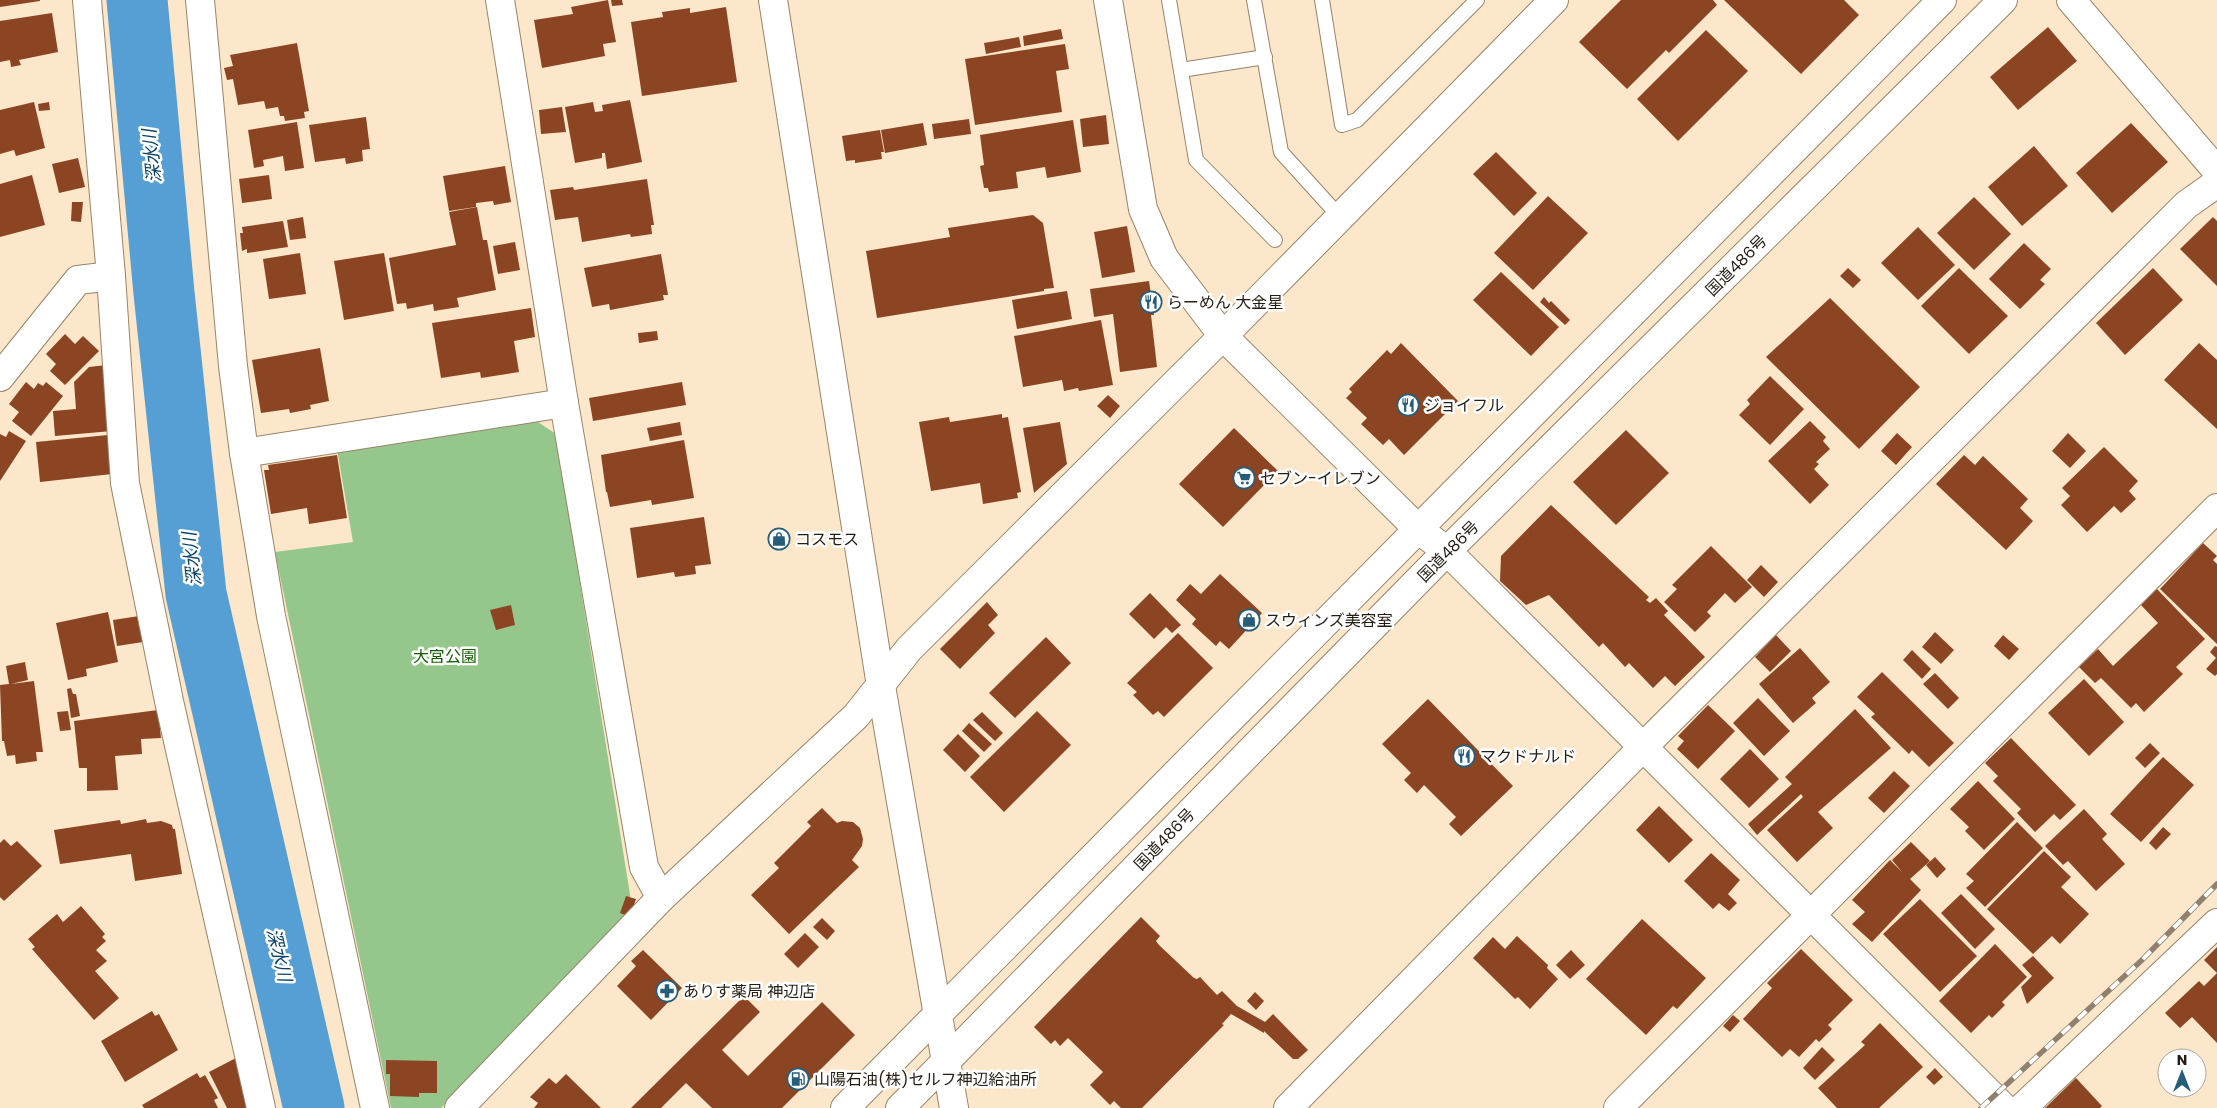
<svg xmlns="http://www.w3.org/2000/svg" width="2217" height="1108" font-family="Poppins,'Noto Sans JP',sans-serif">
<rect width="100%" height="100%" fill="#fde7ca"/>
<path fill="#95c78c" d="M532 418 556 434 632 907 441 1108H391L275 552 353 542 337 449Z"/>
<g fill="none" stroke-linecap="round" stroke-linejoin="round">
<path stroke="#569fd4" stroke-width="61" d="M137 0 164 293 196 594 314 1108"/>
</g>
<g fill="#8c4523">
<path d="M0 0H40V1L0 7Z"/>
<path d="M608 0 616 42 603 44 605 56 542 68 534 20 573 14 571 7Z"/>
<path d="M611 0H622L623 5 612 6Z"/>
<path d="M1621 0H1713L1717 5 1669 53 1666 50 1627 89 1579 42Z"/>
<path d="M1724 0H1844L1859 15 1801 74Z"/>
<path d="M726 7 737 82 642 96 631 22 663 17 662 12 690 8V13Z"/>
<path d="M52 13 58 52 19 60 21 65 11 67 10 60 0 62V21Z"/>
<path d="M2048 27 2077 61 2018 110 1990 77Z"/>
<path d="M1061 29 1063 39 1024 46 1023 36Z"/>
<path d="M1706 30 1748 71 1678 141 1637 99Z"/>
<path d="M1019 37 1021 47 986 54 984 43Z"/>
<path d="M297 43 309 111 304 112 305 118 285 121 284 116H280L278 107 266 109 264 101 238 105 233 79 227 80 224 68 233 66 230 55Z"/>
<path d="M1065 44 1069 69 1056 71 1062 112 975 125 965 59Z"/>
<path d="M630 100 642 162 607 169 605 153H602V158L575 163 565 107 593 102 595 112 603 111 602 105Z"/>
<path d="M34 102 45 148 16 156 14 150 0 154V110Z"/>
<path d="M49 102 50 110 39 111 38 104Z"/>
<path d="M562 107 566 132 541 134 539 110Z"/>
<path d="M1106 115 1109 144 1083 147 1080 119Z"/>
<path d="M366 117 370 149 362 150 363 161 346 164 345 158 315 162 309 125Z"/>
<path d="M969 119 971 134 934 139 932 124Z"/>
<path d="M1073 120 1081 172 1047 178 1045 167 1016 172 1018 188 989 192 988 188H984L980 166 984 165 980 135Z"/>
<path d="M297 122 304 168 285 171 283 156 263 160 264 166 254 168 248 130Z"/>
<path d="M923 123 927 145 885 153 881 130Z"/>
<path d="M2131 123 2168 162 2112 213 2076 173Z"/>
<path d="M880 130 884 152H881L882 159 855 163V160L846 161 842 136Z"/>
<path d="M2034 146 2068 186 2022 226 1988 187Z"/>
<path d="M1496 152 1537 193 1514 216 1473 174Z"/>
<path d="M78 158 85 187 59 193 52 164Z"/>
<path d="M505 166 511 202 494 205 493 201 476 203V207L449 211 443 176Z"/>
<path d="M32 175 45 225 0 237V184Z"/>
<path d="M269 175 272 199 242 203 239 179Z"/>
<path d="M647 179 654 225H651L652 234 631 237 630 234 582 242 578 217 555 220 550 190 573 187 574 190Z"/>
<path d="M1548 196 1588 233 1533 290 1494 253Z"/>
<path d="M1974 197 2011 234 1974 270 1937 233Z"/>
<path d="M72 202H83L81 222 71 221Z"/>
<path d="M477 207 483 240H487L496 290 457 298 459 307 434 311 433 304 407 309 406 303 397 304 389 258 456 245 449 212Z"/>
<path d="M1033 215 1043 223 1054 288 1044 289V291L877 318 866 251 950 237 948 228Z"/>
<path d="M303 217 306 238 290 240 287 220Z"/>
<path d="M2213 217 2217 221V286L2180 249Z"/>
<path d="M283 221 288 247 247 253V249L242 251 240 233H243L242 227Z"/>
<path d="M1127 226 1135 272 1102 278 1094 232Z"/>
<path d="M1918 227 1955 265 1918 300 1881 263Z"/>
<path d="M515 242 520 270 498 274 493 246Z"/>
<path d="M2024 243 2051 269 2040 280 2045 284 2020 309 1989 279Z"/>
<path d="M300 253 306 294 269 299 263 259Z"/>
<path d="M384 253 394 311 344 320 334 261Z"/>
<path d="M661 254 668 295H663L664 300 610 310 609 304 592 307 584 268Z"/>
<path d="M1848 268 1861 280 1853 288 1840 276Z"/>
<path d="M1959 268 2008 316 1969 354 1921 306Z"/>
<path d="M2153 268 2183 300 2125 355 2096 323Z"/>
<path d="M1501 272 1559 327 1531 356 1473 300Z"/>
<path d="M1149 281 1154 315H1151L1157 367 1120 372 1113 314 1094 317 1090 289Z"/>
<path d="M1067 291 1072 319 1017 329 1012 300Z"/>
<path d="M1544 297 1549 303 1551 301 1570 320 1565 325 1540 302Z"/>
<path d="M1830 298 1920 387 1859 449 1766 357Z"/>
<path d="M531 308 535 337 514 341 519 372 481 378 480 372 441 378 432 323Z"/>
<path d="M1101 320 1113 385 1079 391 1078 388 1064 391 1062 380 1023 387 1014 336Z"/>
<path d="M657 331 658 340 639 343 638 333Z"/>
<path d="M65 334 75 344 83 336 99 351 65 385 50 371 56 364 46 354Z"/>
<path d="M1401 343 1458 401 1404 455 1389 439 1383 445 1361 424 1367 418 1346 398 1352 392 1349 389 1387 350 1391 354Z"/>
<path d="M2199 343 2217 360V429L2164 380Z"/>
<path d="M320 348 329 401 310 405 311 409 290 413 289 409 261 413 252 360Z"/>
<path d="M107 365 112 431 55 436 53 411 76 409 74 382 89 367Z"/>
<path d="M1770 376 1804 409 1770 445 1739 415 1750 404 1747 400Z"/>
<path d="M26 382 34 389 38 383 43 386 46 382 63 396 31 436 12 421 19 412 9 404Z"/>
<path d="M682 382 686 405 593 421 589 398Z"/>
<path d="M1108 395 1120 406 1110 418 1097 406Z"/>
<path d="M1002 414V418L1008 417 1021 492 1017 493 1018 498 983 504 980 483 931 491 919 422 949 417 950 422Z"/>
<path d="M1810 421 1826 437 1823 441 1830 449 1816 462 1819 464 1814 469 1829 485 1810 504 1768 461Z"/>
<path d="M680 422 682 435 650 441 647 428Z"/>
<path d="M1060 422 1067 464 1034 493 1023 428Z"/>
<path d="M1234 428 1278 471 1223 527 1179 484Z"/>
<path d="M1626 430 1669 473 1616 525 1573 482Z"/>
<path d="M9 431 26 441 0 481V434L6 437Z"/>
<path d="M1897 433 1912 447 1896 465 1881 451Z"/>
<path d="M2068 433 2086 451 2070 468 2052 451Z"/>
<path d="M108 435 112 474 40 482 36 442Z"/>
<path d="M684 440 694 498 652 505 651 500 610 507 607 492H606L601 455Z"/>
<path d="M2104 447 2138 481 2129 491 2136 499 2121 513 2114 506 2087 532 2061 505 2070 496 2062 488Z"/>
<path d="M337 455 347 518 309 524 307 508 271 514 264 470H269L268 465Z"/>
<path d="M1964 455 1975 465 1983 456 2028 499 2020 508 2033 521 2006 550 1936 484Z"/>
<path d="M1551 505 1649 597 1646 600 1650 603 1656 598 1668 611 1664 615 1705 657 1675 686 1665 676 1653 688 1629 663 1625 667 1603 643 1599 647 1549 595 1526 605 1500 581 1501 556Z"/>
<path d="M704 517 711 564 695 566 696 574 675 577 674 572 637 578 630 528Z"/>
<path d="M2203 543 2217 556 2213 560 2217 564V644L2160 589Z"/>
<path d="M1711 546 1752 587 1735 603 1725 593 1707 612 1711 616 1695 632 1664 602 1677 589 1672 585Z"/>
<path d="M1761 565 1778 582 1764 597 1747 580Z"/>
<path d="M1220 574 1262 613 1229 649 1220 641 1216 646 1192 624 1196 619 1176 600 1190 584 1201 594Z"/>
<path d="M2157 589 2205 639 2176 667 2183 674 2144 712 2136 703 2131 708 2101 678 2095 683 2079 667 2098 649 2113 666 2158 623 2141 605Z"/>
<path d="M1150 593 1181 625 1172 633 1166 627 1154 639 1129 614Z"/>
<path d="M987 602 998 615 988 625 995 633 960 669 940 649Z"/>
<path d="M511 605 515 625 496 630 490 610Z"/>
<path d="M108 612 118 662 86 669 87 676 68 680 56 623Z"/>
<path d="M139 616 143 642 117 646 113 620Z"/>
<path d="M1935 632 1954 650 1941 664 1922 647Z"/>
<path d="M1178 633 1213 668 1164 717 1158 711 1153 715 1133 695 1137 692 1127 683Z"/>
<path d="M1776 635 1791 651 1770 672 1755 657Z"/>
<path d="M2003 635 2019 649 2009 660 1994 646Z"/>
<path d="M1046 637 1071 663 1015 718 989 693Z"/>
<path d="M2215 646 2217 647V674L2215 676 2206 669 2216 658 2210 652Z"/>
<path d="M1800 648 1830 682 1812 698 1816 703 1793 723 1759 684Z"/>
<path d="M1912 650 1931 669 1922 679 1903 660Z"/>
<path d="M25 662 28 680 11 684 34 681 43 752H36L37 761 16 764 15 755 7 756 4 741H2L0 685 9 684 6 666Z"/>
<path d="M1882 672 1954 743 1929 767 1912 750 1909 754 1871 717 1875 714 1857 697Z"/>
<path d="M1935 673 1959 698 1948 709 1923 684Z"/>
<path d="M2084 679 2124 722 2089 756 2048 713Z"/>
<path d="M71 688 73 694H76L80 716 71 718 67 689Z"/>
<path d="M1758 698 1790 731 1764 756 1733 723Z"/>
<path d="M1428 699 1513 786 1461 836 1449 824 1456 817 1424 785 1417 793 1404 780 1411 773 1382 744Z"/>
<path d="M1708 705 1735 731 1698 769 1677 749 1684 741 1678 736Z"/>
<path d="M1855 709 1891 748 1818 812 1833 828 1797 862 1767 830 1803 797 1801 794 1757 835 1748 824 1792 784 1785 777Z"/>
<path d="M158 710 161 738 141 739 142 754 115 756 118 790 87 791V768H79L74 721Z"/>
<path d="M68 711 71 730 60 731 57 712Z"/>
<path d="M1037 711 1071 745 1004 812 970 777Z"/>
<path d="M982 712 1003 733 995 741 973 720Z"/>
<path d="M969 723 992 744 984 752 962 731Z"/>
<path d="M958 734 980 756 965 772 943 750Z"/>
<path d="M2011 738 2076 805 2060 820 2054 814 2035 832 2017 813 2021 809 1993 781 1998 776 1985 763Z"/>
<path d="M2150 743 2160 753 2145 768 2135 758Z"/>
<path d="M1750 749 1779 779 1749 808 1720 779Z"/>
<path d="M2163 757 2194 785 2141 842 2110 814Z"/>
<path d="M1894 771 1910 786 1884 813 1868 798Z"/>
<path d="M1978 781 2015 819 1984 850 1965 831 1969 827 1950 809Z"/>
<path d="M1659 806 1693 840 1669 863 1636 830Z"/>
<path d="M822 808 837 823 842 821 853 822 860 828 863 839 862 846 852 860 859 867 789 934 751 895 779 868 774 863 811 826 807 822Z"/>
<path d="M2084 809 2107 834 2102 839 2125 864 2096 891 2068 861 2063 865 2045 846Z"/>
<path d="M146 819 147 823 161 821 172 825 173 829H175L182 874 135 881 131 854 60 864 54 830 120 820 121 824Z"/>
<path d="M2017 822 2043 848 1985 907 1966 888 1974 881 1966 874Z"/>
<path d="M2163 827 2171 834 2156 850 2149 843Z"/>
<path d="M4 839 11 846 17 841 42 866 4 901 0 897V843Z"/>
<path d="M1911 842 1930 861 1910 879 1921 890 1872 942 1852 924 1865 912 1852 900 1890 860 1902 872 1892 860Z"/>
<path d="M2044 851 2071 877 2061 887 2089 914 2060 944 2052 936 2033 954 1987 909Z"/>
<path d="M1711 853 1740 880 1728 894 1737 903 1729 911 1719 903 1713 909 1684 881Z"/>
<path d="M1935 857 1946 869 1937 878 1926 865Z"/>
<path d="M1961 894 1995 929 1975 949 1941 913Z"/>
<path d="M626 896 636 899 630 917 620 913Z"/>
<path d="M1920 899 1977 956 1940 992 1883 934Z"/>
<path d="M81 906 105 934 102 937 106 941 96 950 107 961 95 971 119 998 94 1020 32 949 35 947 28 939 57 914 63 922Z"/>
<path d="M1141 917 1160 936 1156 941 1159 945 1194 978 1197 979 1200 977 1217 995 1222 991 1237 1006 1265 1022 1273 1014 1308 1050 1298 1059H1293L1264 1031V1033L1231 1014 1222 1024 1224 1025 1142 1108H1121L1114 1101 1110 1105 1090 1085 1103 1072 1068 1038 1060 1046 1055 1040 1051 1044 1034 1027Z"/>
<path d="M822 918 835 931 827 940 813 927Z"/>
<path d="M1642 919 1706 978 1677 1009 1673 1006 1646 1035 1586 979Z"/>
<path d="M805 933 819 947 798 968 784 954Z"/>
<path d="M1517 936 1548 965 1547 968 1558 979 1530 1009 1518 997 1515 999 1473 958 1493 937 1505 949Z"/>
<path d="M1995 944 2027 977 2002 1002 2005 1005 1992 1018 1989 1015 1971 1033 1939 1001Z"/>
<path d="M2217 947V1043L2192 1017 2180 1028 2165 1013 2199 981 2204 986 2217 973 2204 960Z"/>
<path d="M1801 949 1853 1000 1828 1025 1832 1029 1819 1042 1816 1039 1799 1057 1790 1049 1782 1057 1743 1019 1772 988 1767 983Z"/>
<path d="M643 950 682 988 651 1020 617 986 636 966 631 961Z"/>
<path d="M1571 950 1585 965 1570 979 1556 965Z"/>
<path d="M2033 956 2054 978 2027 1004 2021 987 2032 976 2022 965Z"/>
<path d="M1255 992 1264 1001 1256 1010 1247 1001Z"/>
<path d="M744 996 760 1012 722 1050 748 1076 822 1002 855 1035 782 1108H712L686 1083 661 1108H631Z"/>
<path d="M152 1011 155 1016 159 1014 178 1050 125 1082 101 1041Z"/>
<path d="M1733 1015 1740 1021 1730 1032 1723 1026Z"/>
<path d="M1880 1023 1923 1067 1879 1108H1837L1818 1088 1865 1045 1861 1042Z"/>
<path d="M1822 1047 1835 1060 1815 1080 1803 1068Z"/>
<path d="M236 1058 251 1088 255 1108H227L209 1072Z"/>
<path d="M386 1060 437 1061V1093H419V1097L390 1096V1074H386Z"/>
<path d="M1935 1068 1943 1077 1934 1085 1926 1077Z"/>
<path d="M197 1073 200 1078 205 1075 218 1098 214 1100 218 1108H144L142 1105Z"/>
<path d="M566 1074 601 1108H534L538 1103 530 1097 549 1078 556 1084Z"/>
<path d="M2076 1078 2102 1106 2100 1108H2045Z"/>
</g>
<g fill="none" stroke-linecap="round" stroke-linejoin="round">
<g stroke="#978369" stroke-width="16">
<g id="lane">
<path d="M1169 0 1196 160 1275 240"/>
<path d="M1254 0 1281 152 1340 217"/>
<path d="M1322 0 1342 125 1357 120 1477 0"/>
<path d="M1181 70 1265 57"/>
</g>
</g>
<g stroke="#978369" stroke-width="30">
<g id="street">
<path d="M87 0 111 276 125 483 169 701 261 1108"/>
<path d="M200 0 233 366 244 453 271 616 375 1108"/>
<path d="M500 0 564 403 644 867 661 898"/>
<path d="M1108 0 1143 209 1164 258 1223 336 1418 529 1447 551 2004 1108"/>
<path d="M2071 0 2217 171"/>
<path d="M0 377 78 280 111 276"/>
<path d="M244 453 564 403"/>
<path d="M459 1108 661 898 856 716 909 649 1223 336 1554 0"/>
<path d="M1288 1108 1642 748 2186 205 2217 183"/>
<path d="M1618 1108 2217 508"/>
<path d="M2022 1108 2217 923"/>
</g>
</g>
<g stroke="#978369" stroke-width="30">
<path id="secondary" d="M773 0 881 686 954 1108"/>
</g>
<g stroke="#978369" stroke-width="30">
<g id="highway">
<path d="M845 1108 1942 0"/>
<path d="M900 1108 1447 551 2003 0"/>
</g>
</g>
<use href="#lane" stroke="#fff" stroke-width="14"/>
<use href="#street" stroke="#fff" stroke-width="28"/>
<use href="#secondary" stroke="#fff" stroke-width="28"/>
<use href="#highway" stroke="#fff" stroke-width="28"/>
<g stroke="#90816e" stroke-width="5.5">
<path id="rail" d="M1981 1108 2142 960 2217 884"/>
</g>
<use href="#rail" stroke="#fff" stroke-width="4" stroke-dasharray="11" stroke-linecap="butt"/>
</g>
<defs>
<g id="restaurant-ring" transform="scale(1.125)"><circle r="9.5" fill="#fff" stroke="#265d78" stroke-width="1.5"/><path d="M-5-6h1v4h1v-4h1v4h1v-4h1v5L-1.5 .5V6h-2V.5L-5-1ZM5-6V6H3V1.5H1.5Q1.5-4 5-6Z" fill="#265d78"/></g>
<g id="supermarket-ring" transform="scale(1.125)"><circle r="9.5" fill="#fff" stroke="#265d78" stroke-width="1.5"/><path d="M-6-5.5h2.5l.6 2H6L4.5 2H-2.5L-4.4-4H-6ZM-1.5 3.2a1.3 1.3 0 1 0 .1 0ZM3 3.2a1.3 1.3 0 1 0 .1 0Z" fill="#265d78"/></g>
<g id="shop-ring" transform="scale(1.125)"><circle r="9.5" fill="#fff" stroke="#265d78" stroke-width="1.5"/><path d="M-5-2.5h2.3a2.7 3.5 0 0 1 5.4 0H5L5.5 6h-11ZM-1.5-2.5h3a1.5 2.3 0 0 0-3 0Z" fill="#265d78"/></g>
<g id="pharmacy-ring" transform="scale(1.125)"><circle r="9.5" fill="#fff" stroke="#265d78" stroke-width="1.5"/><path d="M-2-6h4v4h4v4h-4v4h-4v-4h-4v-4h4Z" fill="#265d78"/></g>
<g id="fuel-ring" transform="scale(1.125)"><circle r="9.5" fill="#fff" stroke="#265d78" stroke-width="1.5"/><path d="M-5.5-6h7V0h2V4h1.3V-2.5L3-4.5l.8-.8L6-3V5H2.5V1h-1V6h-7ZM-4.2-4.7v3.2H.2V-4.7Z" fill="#265d78"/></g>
</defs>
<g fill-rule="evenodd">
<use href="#restaurant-ring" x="1151" y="302"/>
<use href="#restaurant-ring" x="1408" y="405"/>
<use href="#supermarket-ring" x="1244" y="478"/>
<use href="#shop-ring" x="779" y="539"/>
<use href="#shop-ring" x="1249" y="620"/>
<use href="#restaurant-ring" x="1464" y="756"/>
<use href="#pharmacy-ring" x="667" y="991"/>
<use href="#fuel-ring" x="798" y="1079"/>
</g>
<g text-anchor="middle" stroke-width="5" stroke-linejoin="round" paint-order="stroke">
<g font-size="16" fill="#251d13" stroke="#fff">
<text transform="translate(1736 265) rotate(-45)" y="6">国道486号</text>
<text transform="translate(1448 551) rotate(-45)" y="6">国道486号</text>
<text transform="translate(1164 839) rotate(-46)" y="6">国道486号</text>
</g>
<g font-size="16" fill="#251d13" stroke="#fff" text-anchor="start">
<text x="1167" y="308">らーめん 大金星</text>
<text x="1424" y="411">ジョイフル</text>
<text x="1260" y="484">セブン-イレブン</text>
<text x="795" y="545">コスモス</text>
<text x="1265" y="626">スウィンズ美容室</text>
<text x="1480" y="762">マクドナルド</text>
<text x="683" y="997">ありす薬局 神辺店</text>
<text x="814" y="1085">山陽石油(株)セルフ神辺給油所</text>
</g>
<g font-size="16" fill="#135e01" stroke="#fff">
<text x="445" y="662">大宮公園</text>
</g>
<g font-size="18" font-style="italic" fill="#094367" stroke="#fff">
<text transform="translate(152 156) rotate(-96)" y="6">深水川</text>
<text transform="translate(192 559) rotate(-96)" y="6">深水川</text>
<text transform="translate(279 955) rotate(77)" y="6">深水川</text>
</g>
</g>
<g transform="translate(2182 1073)"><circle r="24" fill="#ffffff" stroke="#a8a5a1"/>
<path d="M0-4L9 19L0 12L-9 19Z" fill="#265d78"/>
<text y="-8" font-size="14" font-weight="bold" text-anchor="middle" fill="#251d13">N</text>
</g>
</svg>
